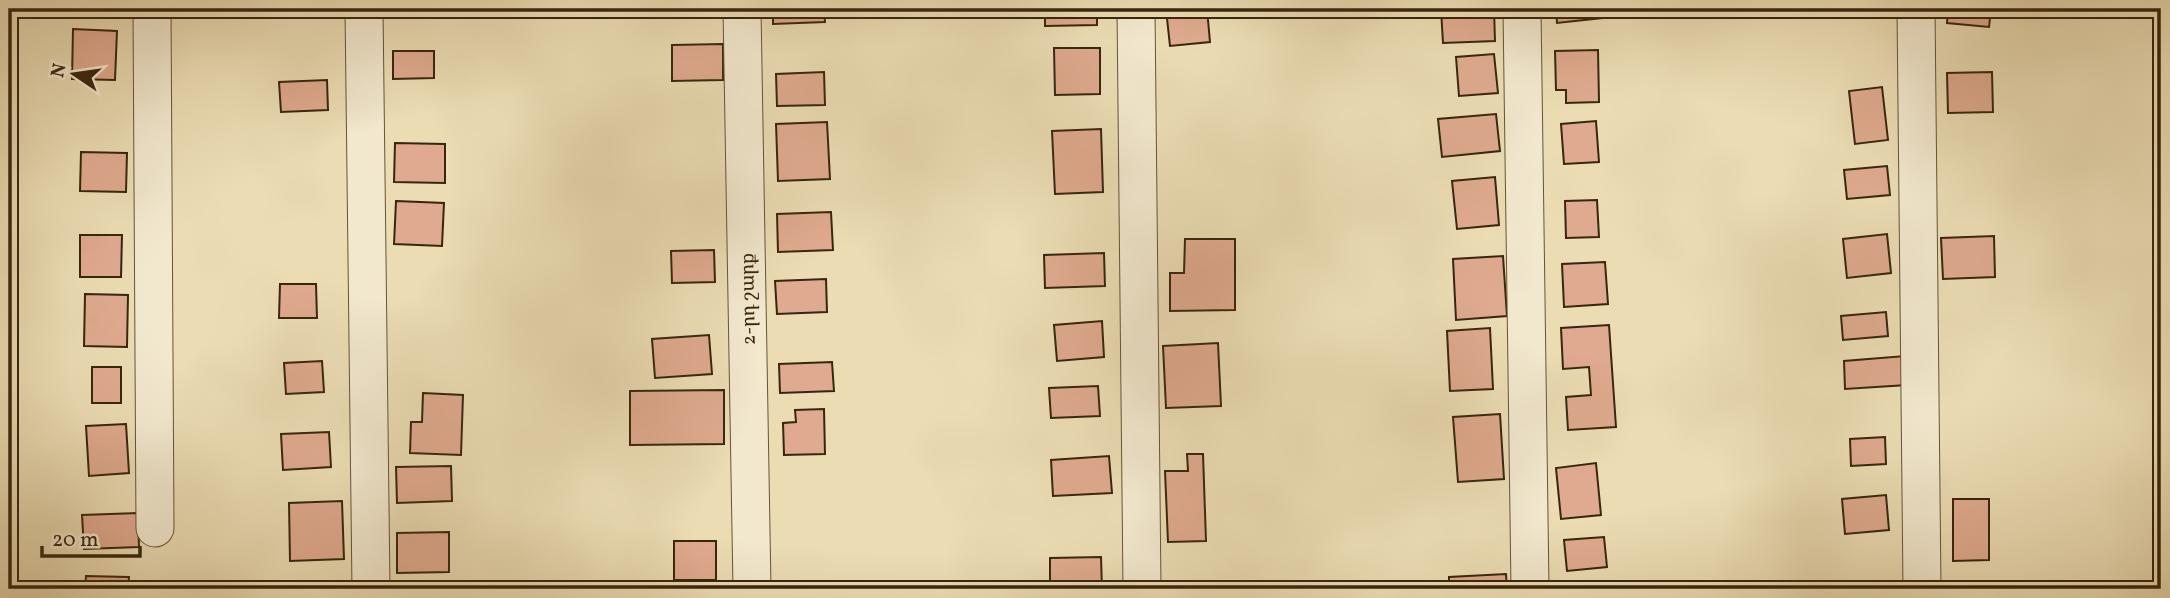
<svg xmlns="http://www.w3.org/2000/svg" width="2170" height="598" font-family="Vollkorn,'Noto Serif Armenian',serif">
<rect width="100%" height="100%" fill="#ebdcb4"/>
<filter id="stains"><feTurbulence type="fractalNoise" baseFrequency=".00286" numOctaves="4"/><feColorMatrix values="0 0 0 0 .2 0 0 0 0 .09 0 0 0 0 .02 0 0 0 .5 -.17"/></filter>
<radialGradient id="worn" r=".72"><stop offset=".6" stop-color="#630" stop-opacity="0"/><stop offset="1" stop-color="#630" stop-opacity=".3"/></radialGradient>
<g fill="#dfaa8f" stroke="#38260d" stroke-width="2">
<path d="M773 9H824L825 22 773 24Z"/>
<path d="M1045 9H1097V25L1045 26Z"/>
<path d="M1166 9H1207L1210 42 1170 46Z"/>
<path d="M1441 9H1494L1495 41 1443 43Z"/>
<path d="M1556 9H1601L1602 18 1557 23Z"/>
<path d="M1948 9H1991L1989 27 1947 23Z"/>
<path d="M73 29 117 31 115 80 72 79Z"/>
<path d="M723 44V80L672 81V45Z"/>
<path d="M1054 48H1100V94L1055 95Z"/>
<path d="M1598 50 1599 102 1566 103V90H1556L1555 51Z"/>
<path d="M393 51H434V78L393 79Z"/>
<path d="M1494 54 1498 93 1459 96 1456 57Z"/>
<path d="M824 72 825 105 777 106 776 74Z"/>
<path d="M1992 72 1993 112 1948 113 1947 73Z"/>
<path d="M327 80 328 110 281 112 279 82Z"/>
<path d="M1882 87 1888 140 1855 144 1849 91Z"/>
<path d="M1496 114 1500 151 1442 157 1438 119Z"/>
<path d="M1596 121 1599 162 1564 164 1561 124Z"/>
<path d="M827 122 830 179 778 181 776 124Z"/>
<path d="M1101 129 1103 192 1055 194 1052 131Z"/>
<path d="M395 143 445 144V183L394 182Z"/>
<path d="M81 152 127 153 126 192 80 191Z"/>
<path d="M1887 166 1890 195 1847 199 1844 170Z"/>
<path d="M1495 177 1499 225 1457 229 1452 181Z"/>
<path d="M1597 200 1599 237 1566 238 1565 201Z"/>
<path d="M396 201 444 203 442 246 394 244Z"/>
<path d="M831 212 833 250 778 252 777 214Z"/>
<path d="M1887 234 1891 273 1847 278 1843 239Z"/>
<path d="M80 235H122L121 277H80Z"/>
<path d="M1994 236 1995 277 1943 279 1941 238Z"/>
<path d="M1185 239H1235V310L1170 311V273H1184Z"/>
<path d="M714 250 715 282 672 283 671 251Z"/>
<path d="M1104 253 1105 286 1045 288 1044 255Z"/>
<path d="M1503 256 1507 316 1456 320 1453 259Z"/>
<path d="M1605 262 1608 304 1564 307 1562 264Z"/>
<path d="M826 279 827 312 777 314 775 281Z"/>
<path d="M280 284H316L317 318H279Z"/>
<path d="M85 294 128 295 127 347 84 346Z"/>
<path d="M1886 312 1888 336 1843 340 1841 316Z"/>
<path d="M1102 321 1104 357 1057 361 1054 325Z"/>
<path d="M1609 325 1616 427 1568 430 1566 397 1591 395 1589 367 1563 369 1561 328Z"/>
<path d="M1490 328 1493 389 1450 391 1447 331Z"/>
<path d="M709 335 712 374 655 378 652 339Z"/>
<path d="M1218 343 1221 406 1166 408 1163 346Z"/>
<path d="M1905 356 1907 385 1845 389 1844 361Z"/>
<path d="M322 361 324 392 286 394 284 363Z"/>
<path d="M832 362 834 391 780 393 779 364Z"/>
<rect x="92" y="367" width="29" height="36"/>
<path d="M1098 386 1100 416 1051 418 1049 388Z"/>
<path d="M724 390V444L630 445V391Z"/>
<path d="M423 393 463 395 461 455 410 453 411 422H422Z"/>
<path d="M824 409 825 454 784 455 783 423 796 422 795 410Z"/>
<path d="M1500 414 1504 479 1458 482 1453 417Z"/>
<path d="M126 424 129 473 89 476 86 426Z"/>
<path d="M329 432 331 467 283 470 281 434Z"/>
<path d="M1885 437 1886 464 1851 466 1850 439Z"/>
<path d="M1187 454H1203L1206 541 1168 542 1165 471H1188Z"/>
<path d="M1109 456 1112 493 1053 496 1051 460Z"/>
<path d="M1596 463 1601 515 1561 519 1556 468Z"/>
<path d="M451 466 452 501 397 503 396 467Z"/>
<path d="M1886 495 1889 530 1845 534 1842 499Z"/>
<path d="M1953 499H1989V560L1953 561Z"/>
<path d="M342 501 344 559 290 561 289 503Z"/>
<path d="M138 513 139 547 84 549 82 515Z"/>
<path d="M449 532V572L397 573V533Z"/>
<path d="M1604 537 1607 567 1567 571 1564 540Z"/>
<rect x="674" y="541" width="42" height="39"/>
<path d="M1101 557 1102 589H1050V558Z"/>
<path d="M1506 574 1507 589H1449V577Z"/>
<path d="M86 576 129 577 128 589H85Z"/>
<path d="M328 584V589H282V588Z"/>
<rect x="1956" y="585" width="32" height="4"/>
</g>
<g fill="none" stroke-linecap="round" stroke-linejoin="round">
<g stroke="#655437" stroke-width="39">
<g id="street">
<path d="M152 9 155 528"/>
<path d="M364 9 371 589"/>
<path d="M742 9 752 589"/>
<path d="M1136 9 1142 589"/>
<path d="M1522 9 1530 589"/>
<path d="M1916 9 1922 589"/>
</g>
</g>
<use href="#street" stroke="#f2e8ce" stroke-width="37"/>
</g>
<g text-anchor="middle" stroke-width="5" stroke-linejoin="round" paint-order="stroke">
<g font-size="19" fill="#38260d" stroke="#f2e8ce">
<text transform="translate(747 299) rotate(-91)" y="7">2-րդ շարք</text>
</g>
</g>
<rect width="2170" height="598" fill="none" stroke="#ebdcb4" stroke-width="35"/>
<rect x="10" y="10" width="2149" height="577" fill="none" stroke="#38260d" stroke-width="3.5"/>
<rect x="18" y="18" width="2135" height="563" fill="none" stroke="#38260d" stroke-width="2"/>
<g transform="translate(74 74) rotate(283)" stroke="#f2e8ce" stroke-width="5" paint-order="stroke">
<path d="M0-5L12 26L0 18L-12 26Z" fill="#38260d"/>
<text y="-10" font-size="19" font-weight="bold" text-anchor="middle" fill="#38260d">N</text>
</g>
<path d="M42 546v10h98v-10" fill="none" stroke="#38260d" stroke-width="3.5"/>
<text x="52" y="546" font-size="21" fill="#38260d" stroke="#f2e8ce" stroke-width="5" paint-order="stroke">20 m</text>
<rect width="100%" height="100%" filter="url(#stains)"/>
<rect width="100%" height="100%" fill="url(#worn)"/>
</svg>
